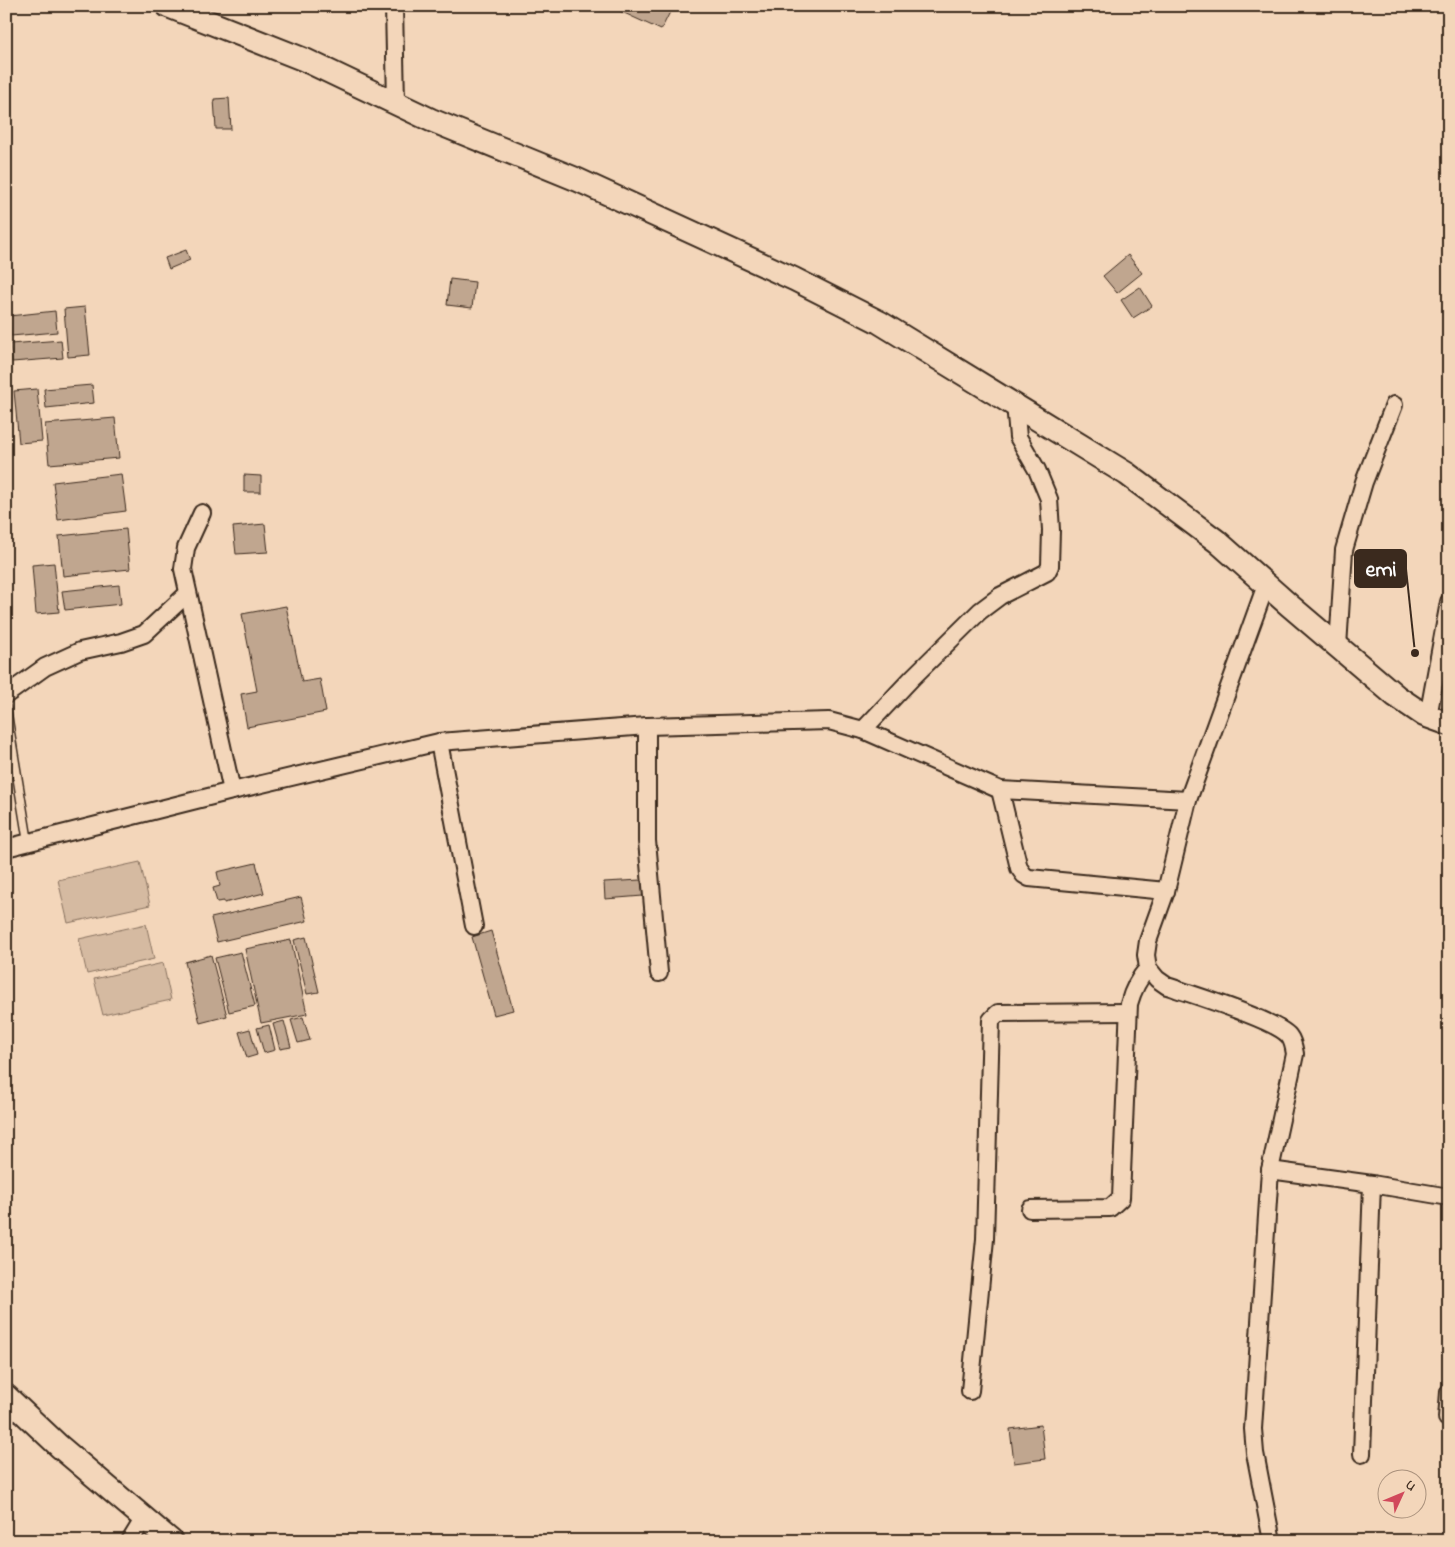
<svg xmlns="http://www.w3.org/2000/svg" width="1455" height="1547" font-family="'Indie Flower',sans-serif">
<rect width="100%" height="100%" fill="#f3d6ba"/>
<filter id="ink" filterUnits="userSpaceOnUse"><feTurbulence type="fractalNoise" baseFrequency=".02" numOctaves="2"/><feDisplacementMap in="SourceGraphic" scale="10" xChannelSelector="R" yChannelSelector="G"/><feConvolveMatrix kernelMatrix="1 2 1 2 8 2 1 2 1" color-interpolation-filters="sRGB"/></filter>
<g filter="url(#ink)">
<g fill="#d5baa1" stroke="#887260">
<path d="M140 862 150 905 68 923 58 880Z"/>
<path d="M146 924 154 959 87 974 79 939Z"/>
<path d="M163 963 171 1000 103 1015 94 979Z"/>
</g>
<g fill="#c0a68f" stroke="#3b2a1e">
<path d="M609 6H658L670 12 661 30Z"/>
<path d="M229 98 231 129H216L214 99Z"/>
<path d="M186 250 190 260 169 269 165 258Z"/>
<path d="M1128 255 1142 273 1117 293 1103 276Z"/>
<path d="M450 279 475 282 472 308 447 305Z"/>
<path d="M1140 287 1152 306 1133 318 1121 300Z"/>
<path d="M85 307 90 355 68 357 64 309Z"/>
<path d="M55 311 57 332 11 336 9 316Z"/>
<path d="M61 340 63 358 12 362 10 344Z"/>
<path d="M92 385 94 403 46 408 44 389Z"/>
<path d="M37 389 42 441 19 443 14 391Z"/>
<path d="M115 418 119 458 49 464 45 424Z"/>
<path d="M121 474 126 511 58 520 53 482Z"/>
<path d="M244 475 261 476V492H244Z"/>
<path d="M265 524 268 552 236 554 233 527Z"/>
<path d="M126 529 130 569 63 576 59 536Z"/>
<path d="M54 563 59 612 36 614 32 565Z"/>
<path d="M119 585 121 604 65 610 62 591Z"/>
<path d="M286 606 302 682 320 679 326 712 247 727 241 694 257 691 242 614Z"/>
<path d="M256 863 264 893 224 903V901L217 902 213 888 220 886 217 872Z"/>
<path d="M641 880 643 896 605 899 604 882Z"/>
<path d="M301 897 307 921 217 942 211 918Z"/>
<path d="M491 931 513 1010 494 1015 472 937Z"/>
<path d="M306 937 319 992 307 994 294 940Z"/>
<path d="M291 940 307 1014 261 1023 245 949Z"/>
<path d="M241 952 255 1006 229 1012 215 958Z"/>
<path d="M211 955 227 1016 200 1023 185 962Z"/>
<path d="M303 1017 310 1040 298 1043 291 1020Z"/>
<path d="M284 1021 291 1047 280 1049 273 1024Z"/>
<path d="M269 1025 275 1050 264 1053 257 1028Z"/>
<path d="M250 1029 257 1055 247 1058 239 1032Z"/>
<path d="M1041 1425 1045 1459 1014 1463 1010 1429Z"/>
</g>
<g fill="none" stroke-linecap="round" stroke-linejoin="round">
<g stroke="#3b2a1e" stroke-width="11">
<path id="lane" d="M6 708 28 842"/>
</g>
<g stroke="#3b2a1e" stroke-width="20">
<g id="street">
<path d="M394 6 396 103"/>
<path d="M202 513 186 548 183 569 232 791"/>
<path d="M1266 585 1188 800 1166 891 1148 941 1146 955 1148 968 1157 979 1167 986C1191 994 1276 1020 1289 1036 1293 1041 1294 1048 1295 1054L1270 1170 1253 1429 1255 1453 1272 1541"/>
<path d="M1338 647 1344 550 1364 482 1394 405"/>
<path d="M6 695 45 667 80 651 121 642 144 634 188 593"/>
<path d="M1428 717 1449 602"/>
<path d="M647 726V841L659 973"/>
<path d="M863 730 913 677 980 611 1000 596 1047 572 1050 566 1051 530 1049 499 1037 470 1018 437 1015 404"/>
<path d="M439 742 474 926"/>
<path d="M1000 790 1019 868 1024 875 1029 878 1166 891"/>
<path d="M6 848 232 791 439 742 647 726 829 721 863 730 1000 790 1188 800"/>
<path d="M1270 1170 1372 1184 1449 1197"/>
<path d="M1030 1209 1110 1208 1121 1198 1129 1004C1133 989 1138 979 1148 968"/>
<path d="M970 1391 985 1239 991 1020 998 1013 1128 1012"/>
<path d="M1447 1418 1449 1392"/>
<path d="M1362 1454 1372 1184"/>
<path d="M130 1541 144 1518"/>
</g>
</g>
<g stroke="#3b2a1e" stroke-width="26">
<g id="secondary">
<path d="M168 6 305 60 431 120 578 180 794 279 879 322 1127 474 1218 542 1289 605 1396 696 1424 715 1449 724"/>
<path d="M6 1396 59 1446 171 1541"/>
</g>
</g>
<use href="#lane" stroke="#f3d6ba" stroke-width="8"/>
<use href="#street" stroke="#f3d6ba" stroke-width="16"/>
<use href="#secondary" stroke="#f3d6ba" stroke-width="22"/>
</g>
</g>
<path fill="none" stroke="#3b2a1e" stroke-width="2" d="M1415 653L1406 569"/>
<circle fill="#3b2a1e" stroke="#f3d6ba" stroke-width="2" cx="1415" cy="653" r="5"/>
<rect fill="#3b2a1e" stroke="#3b2a1e" stroke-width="2" x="1355" y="550" width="51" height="37" rx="5"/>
<g font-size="22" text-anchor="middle" font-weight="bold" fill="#fff">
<text x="1381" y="576">emi</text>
</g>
<rect width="1455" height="1547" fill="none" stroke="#f3d6ba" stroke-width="25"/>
<rect x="12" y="12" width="1430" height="1522" fill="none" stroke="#3b2a1e" stroke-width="2" filter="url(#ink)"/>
<g transform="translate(1402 1494) rotate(46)"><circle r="24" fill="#f3d6ba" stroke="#a9917c"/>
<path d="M0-4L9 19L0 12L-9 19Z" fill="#d1495b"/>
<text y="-8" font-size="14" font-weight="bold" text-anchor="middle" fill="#3b2a1e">U</text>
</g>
</svg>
